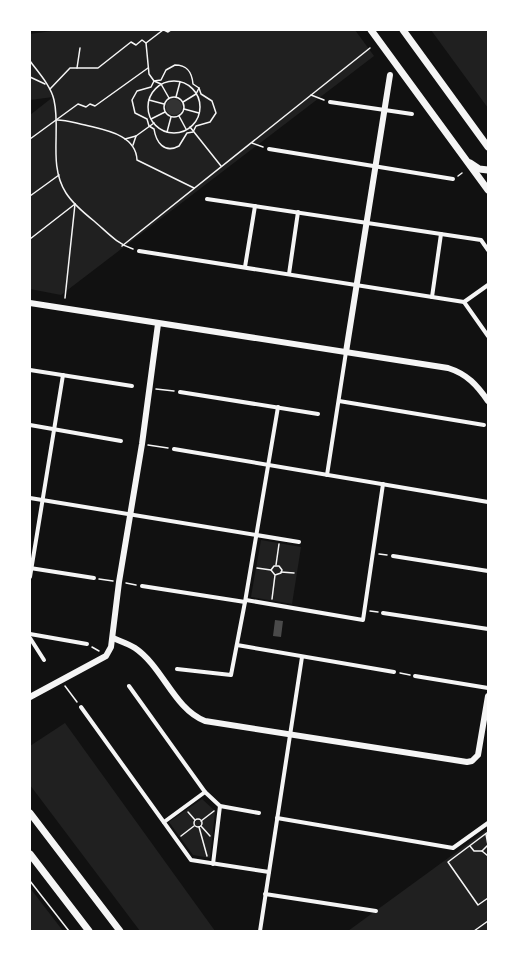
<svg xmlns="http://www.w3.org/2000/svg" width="518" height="961" font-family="'Fira Sans',sans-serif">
<rect width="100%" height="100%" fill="#111"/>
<g fill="#202020">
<path d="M59 30H355L374 56 61 295 30 289V115L53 97 30 100V34Z"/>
<path d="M431 30H488V108Z"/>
<path d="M261 540 301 547 292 604 251 597Z"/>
<path d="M65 723 215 931H140L30 785V746Z"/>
<path d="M202 799 215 811 210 858 193 855 169 822Z"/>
<path d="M488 829V931H348Z"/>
<path d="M30 888 63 931H30Z"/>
</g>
<circle fill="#333" cx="174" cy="107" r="8"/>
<path fill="#4a4a4a" d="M275 620 283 621 281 637 273 636Z"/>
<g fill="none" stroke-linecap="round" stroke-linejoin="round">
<g stroke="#f5f5f5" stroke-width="1.5">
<path d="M164 30 168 32 171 30"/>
<path d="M146 43 149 74 154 81 161 84 169 98"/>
<path d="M30 61C38 72 51 86 54 100 61 130 48 165 66 193 73 204 84 213 94 221 107 232 117 244 133 249"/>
<path d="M175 65C188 65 192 73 193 84L199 88 201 94 212 101 216 113 210 122 196 126 193 132 187 133 179 146C164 154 156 142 154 129L149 126 147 119 135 113 132 100 137 91 151 87 154 81 161 80 166 70Z"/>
<path d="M77 68 80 48"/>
<path d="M30 77 45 84"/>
<circle cx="174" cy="107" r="26"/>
<path d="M50 89 70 68H98L131 42 136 45 142 40 146 43 163 30"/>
<path d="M311 95 324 100"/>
<circle cx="174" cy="107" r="10"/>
<path d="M176 97 180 82"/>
<path d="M149 100 164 104"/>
<path d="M183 102 196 94 199 88"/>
<path d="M184 109 199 113"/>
<path d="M179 116 186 129"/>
<path d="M151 119 165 112"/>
<path d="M57 120C67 120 75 123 85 125 104 130 136 134 137 160L194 188"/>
<path d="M190 127 221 166"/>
<path d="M167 132 171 117"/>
<path d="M30 139 78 104 86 107 90 104 95 106 148 68"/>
<path d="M125 139 136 136 154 123"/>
<path d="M252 143 263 147"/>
<path d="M133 145 136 136"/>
<path d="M458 176 462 173"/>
<path d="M30 196 59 175"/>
<path d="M30 239 75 204"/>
<path d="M122 246 370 48"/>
<path d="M65 298 75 204"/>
<path d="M156 389 174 391"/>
<path d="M148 445 168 448"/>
<path d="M379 554 387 555"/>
<path d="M276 565 279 544"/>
<path d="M257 568 271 570"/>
<path d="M281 572 294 573"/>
<path d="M99 579 113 581"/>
<path d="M126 583 136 585"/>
<path d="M272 599 275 575 271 570 274 566H279L282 570 281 573 275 575"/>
<path d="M370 611 378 612"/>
<path d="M92 647 99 651"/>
<path d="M400 673 410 675"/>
<path d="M65 686 77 702"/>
<path d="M188 812 195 820"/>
<circle cx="198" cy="823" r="4"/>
<path d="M201 821 214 811"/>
<path d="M201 826 210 836"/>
<path d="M199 827 207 856"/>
<path d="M488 832 448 862 478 905 488 898"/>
<path d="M181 836 194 826"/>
<path d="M470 846 474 851H482L488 845 486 834"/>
<path d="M482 851 488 856"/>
<path d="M30 881 69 931"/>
<path d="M474 931 488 921"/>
</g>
<g stroke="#f5f5f5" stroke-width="4">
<path d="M330 102 412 114"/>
<path d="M269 149 453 179"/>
<path d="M207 199 481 240 488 250"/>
<path d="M139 251 464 302 488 336"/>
<path d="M245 267 255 206"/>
<path d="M289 274 298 212"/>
<path d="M432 297 441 234"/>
<path d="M464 302 488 285"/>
<path d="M30 370 132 386"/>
<path d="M180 392 318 414"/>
<path d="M339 401 484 425"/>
<path d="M30 425 121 441"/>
<path d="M174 449 488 502"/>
<path d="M327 475 346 352"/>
<path d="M30 498 299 542"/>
<path d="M393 556 488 571"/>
<path d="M30 568 94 578"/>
<path d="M30 577 63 375"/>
<path d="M142 586 245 602"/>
<path d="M246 600 363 620 383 484"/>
<path d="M383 613 488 629"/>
<path d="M30 634 87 644"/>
<path d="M30 638 44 660"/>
<path d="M237 645 394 672"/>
<path d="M177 669 231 675 245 602 278 407"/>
<path d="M415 676 488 688"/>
<path d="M129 686 205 792 220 806 259 813"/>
<path d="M81 707 191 860 269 872"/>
<path d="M277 818 453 848 488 823"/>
<path d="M164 822 205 792"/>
<path d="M213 864 220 806"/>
<path d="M265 894 376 911"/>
<path d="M260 931 302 657"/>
</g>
<g stroke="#f5f5f5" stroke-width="6">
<path d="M30 303 448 368C467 374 477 385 488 401"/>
<path d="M346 352 390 75"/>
<path d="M113 638C120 641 129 644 135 648 163 667 174 709 205 721L467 762 472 761 478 755 488 696"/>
<path d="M30 697 106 656 111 647 119 582 142 444 158 324"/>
</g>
<g stroke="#f5f5f5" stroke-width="7">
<path d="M371 30 488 190"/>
<path d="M403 30 488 147"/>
<path d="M470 163 479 169 488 170"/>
<path d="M30 813 120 931"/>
<path d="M30 854 89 931"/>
</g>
</g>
<rect width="518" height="961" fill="none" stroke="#ffffff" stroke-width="62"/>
</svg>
